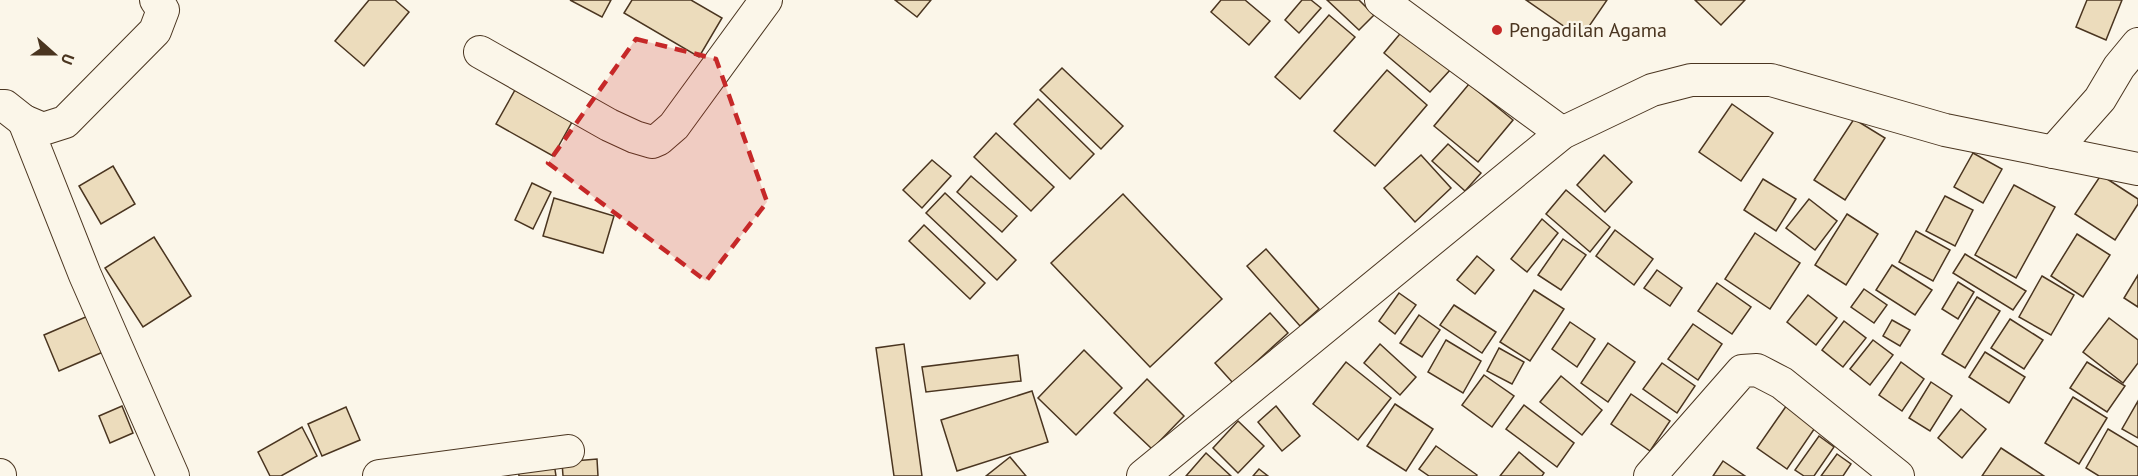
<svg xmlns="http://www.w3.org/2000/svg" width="2138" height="476" font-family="'PT Sans',sans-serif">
<rect width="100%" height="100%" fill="#fbf6e9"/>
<g fill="#ecdcbc" stroke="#4a3520" stroke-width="1.5">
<path d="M369 0H395L409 12 364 66 335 41Z"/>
<path d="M570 0H611L602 17Z"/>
<path d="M632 0H691L722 18 699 57 624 13Z"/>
<path d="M895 0H931L917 17Z"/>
<path d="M1221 0H1245L1270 21 1249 45 1211 12Z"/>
<path d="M1302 0H1311L1321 8 1299 33 1285 20Z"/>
<path d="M1327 0H1359L1374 15 1359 30Z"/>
<path d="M1526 0H1607L1581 38Z"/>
<path d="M1695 0H1745L1721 25Z"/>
<path d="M2087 0H2122L2106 40 2076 27Z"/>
<path d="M1329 15 1355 37 1300 99 1275 77Z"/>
<path d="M1404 29 1451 69 1430 92 1384 53Z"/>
<path d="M1062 68 1123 126 1101 149 1040 90Z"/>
<path d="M1387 70 1427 105 1375 166 1334 131Z"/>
<path d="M1469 84 1513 120 1478 162 1434 126Z"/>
<path d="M515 90 572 122 553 156 496 124Z"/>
<path d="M1038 99 1094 154 1070 179 1014 124Z"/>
<path d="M1732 104 1773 133 1741 181 1699 152Z"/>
<path d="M1854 119 1885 138 1845 200 1814 180Z"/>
<path d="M996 133 1054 187 1031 211 974 157Z"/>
<path d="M1448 144 1481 173 1465 191 1432 161Z"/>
<path d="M1973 153 2002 169 1983 203 1954 187Z"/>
<path d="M1421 155 1451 188 1415 222 1384 188Z"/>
<path d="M1604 155 1632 182 1605 212 1577 185Z"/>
<path d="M932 160 951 176 922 208 903 190Z"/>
<path d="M113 166 135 204 101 224 79 186Z"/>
<path d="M2101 175 2138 199V204L2115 240 2075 214Z"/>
<path d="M971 176 1017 216 1002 232 957 192Z"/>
<path d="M1763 179 1796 199 1776 231 1744 210Z"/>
<path d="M532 183 551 192 533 229 515 220Z"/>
<path d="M2014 185 2055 207 2016 278 1975 255Z"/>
<path d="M1566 190 1610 227 1590 252 1546 214Z"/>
<path d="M945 193 1016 260 997 280 926 213Z"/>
<path d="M1123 194 1222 299 1150 367 1051 263Z"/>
<path d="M1945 196 1973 210 1955 246 1926 231Z"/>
<path d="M554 198 614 216 603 253 543 236Z"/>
<path d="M1809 199 1837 221 1815 250 1786 228Z"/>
<path d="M1847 214 1878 234 1846 285 1815 265Z"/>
<path d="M1542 219 1558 233 1527 272 1511 259Z"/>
<path d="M924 225 985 283 970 299 909 241Z"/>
<path d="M1615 230 1653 259 1634 285 1596 256Z"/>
<path d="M1916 231 1950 250 1933 281 1899 262Z"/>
<path d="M1755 233 1800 263 1770 309 1725 279Z"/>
<path d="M2077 234 2110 255 2083 297 2051 276Z"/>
<path d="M154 237 191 296 143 327 105 268Z"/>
<path d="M1563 239 1586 255 1561 290 1538 275Z"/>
<path d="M1266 249 1319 309 1300 326 1247 266Z"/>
<path d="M1965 254 2026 291 2013 310 1953 273Z"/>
<path d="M1477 256 1494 270 1475 294 1457 280Z"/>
<path d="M1892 265 1932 290 1915 315 1876 290Z"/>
<path d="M1657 270 1682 288 1670 306 1644 288Z"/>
<path d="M2138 275V307L2124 298Z"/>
<path d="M2042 276 2074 295 2051 335 2019 317Z"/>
<path d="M1958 282 1974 292 1958 319 1942 309Z"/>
<path d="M1717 283 1751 307 1732 334 1698 311Z"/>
<path d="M1864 289 1887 305 1874 323 1851 307Z"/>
<path d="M1534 290 1564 309 1530 361 1500 342Z"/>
<path d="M1399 293 1416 305 1395 334 1379 321Z"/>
<path d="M1808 295 1837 318 1816 345 1787 322Z"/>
<path d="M1977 297 2000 311 1965 368 1942 354Z"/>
<path d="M1454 305 1496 332 1482 353 1440 325Z"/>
<path d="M1270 313 1288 333 1233 383 1215 363Z"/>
<path d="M1419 315 1440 330 1422 357 1400 343Z"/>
<path d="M88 316 103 352 59 371 44 335Z"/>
<path d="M2109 318 2138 340V363L2123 383 2083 352Z"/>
<path d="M2010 319 2043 340 2024 369 1991 348Z"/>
<path d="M1892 320 1910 330 1900 346 1883 336Z"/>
<path d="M1844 321 1866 338 1843 367 1822 350Z"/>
<path d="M1570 322 1595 339 1577 367 1552 349Z"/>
<path d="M1693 324 1722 344 1698 380 1668 359Z"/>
<path d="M1446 340 1481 361 1463 393 1428 372Z"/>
<path d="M1873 340 1893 355 1870 385 1850 369Z"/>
<path d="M1608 343 1635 362 1608 402 1581 383Z"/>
<path d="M904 344 922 476H894L876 348Z"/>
<path d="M1380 344 1416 377 1400 395 1364 363Z"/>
<path d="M1499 348 1524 362 1512 384 1487 371Z"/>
<path d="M1084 350 1122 388 1076 435 1038 398Z"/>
<path d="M1985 352 2025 377 2009 403 1969 377Z"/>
<path d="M1018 355 1021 381 926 392 922 367Z"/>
<path d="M1346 362 1391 398 1358 440 1313 404Z"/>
<path d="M1901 362 1924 379 1902 411 1879 395Z"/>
<path d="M2087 362 2125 386 2107 412 2070 388Z"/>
<path d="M1662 363 1695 386 1677 413 1643 389Z"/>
<path d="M1484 375 1514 396 1492 427 1462 405Z"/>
<path d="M1561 376 1602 410 1582 435 1540 402Z"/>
<path d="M1147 379 1184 416 1152 449 1114 413Z"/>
<path d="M1931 382 1952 396 1930 431 1909 418Z"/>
<path d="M1032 391 1048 442 957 471 941 420Z"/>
<path d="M1631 394 1670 421 1650 451 1611 424Z"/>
<path d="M2073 397 2107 418 2079 464 2045 443Z"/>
<path d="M2138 401V438L2122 429Z"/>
<path d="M1789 402 1819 422 1787 469 1757 448Z"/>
<path d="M1395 404 1433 429 1406 471 1367 446Z"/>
<path d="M1524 405 1574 443 1557 467 1506 429Z"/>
<path d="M122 406 133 433 110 443 99 416Z"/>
<path d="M1276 406 1300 436 1282 451 1258 422Z"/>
<path d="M346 407 360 440 322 456 308 424Z"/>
<path d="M1961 409 1986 429 1962 458 1938 438Z"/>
<path d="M1238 421 1264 446 1238 473 1213 448Z"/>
<path d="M302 427 317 456 281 476H270L258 452Z"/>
<path d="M2108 429 2138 447V476H2099L2086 468Z"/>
<path d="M1819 436 1834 447 1814 476H1804L1795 470Z"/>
<path d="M1436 446 1477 475 1476 476H1429L1419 469Z"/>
<path d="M2001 448 2044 476H1982Z"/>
<path d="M1519 452 1544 473 1542 476H1500Z"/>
<path d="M1206 453 1231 476H1186Z"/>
<path d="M1837 454 1851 464 1843 476H1821Z"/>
<path d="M1010 457 1026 476H986Z"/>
<path d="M597 459 598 476H563L562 462Z"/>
<path d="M1723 461 1745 476H1713Z"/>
<path d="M554 463 556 476H519L518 467Z"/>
<path d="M1259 469 1268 476H1253Z"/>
</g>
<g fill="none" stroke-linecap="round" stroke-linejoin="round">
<g stroke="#4a3520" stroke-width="34">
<g id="minor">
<path d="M156 0 163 10 155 31 65 122 43 129 24 121 85 275 173 476"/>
<path d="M1381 0 1562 133"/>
<path d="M480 52 609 125 635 137 652 142 659 139 674 126 766 0"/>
<path d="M0 106H5L24 121"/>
<path d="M2053 152 2100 99 2119 67 2138 44"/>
<path d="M0 475V476"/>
<path d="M379 476 568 451"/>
<path d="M1143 476 1562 133 1652 90 1691 80H1771L1945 130 2138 169"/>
<path d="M1650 476 1742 371 1757 370 1782 383 1898 476"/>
</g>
</g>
<use href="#minor" stroke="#fbf6e9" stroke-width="32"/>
</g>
<path fill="#c62828" fill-opacity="0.2" stroke="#c62828" stroke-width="4.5" stroke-dasharray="12 8" stroke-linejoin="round" d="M636 39 716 59 767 202 706 281 548 163Z"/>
<circle fill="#c62828" stroke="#fbf6e9" stroke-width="2" cx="1497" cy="30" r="6"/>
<g text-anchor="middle" stroke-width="4.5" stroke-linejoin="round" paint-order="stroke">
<g font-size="20" fill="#4a3520" stroke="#fbf6e9" text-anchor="start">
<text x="1509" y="37">Pengadilan Agama</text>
</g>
</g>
<g transform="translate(54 54) rotate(111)" stroke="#fbf6e9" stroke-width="4.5" paint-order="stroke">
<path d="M0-4.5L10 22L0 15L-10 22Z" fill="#4a3520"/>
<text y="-9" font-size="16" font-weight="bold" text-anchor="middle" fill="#4a3520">U</text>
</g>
</svg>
